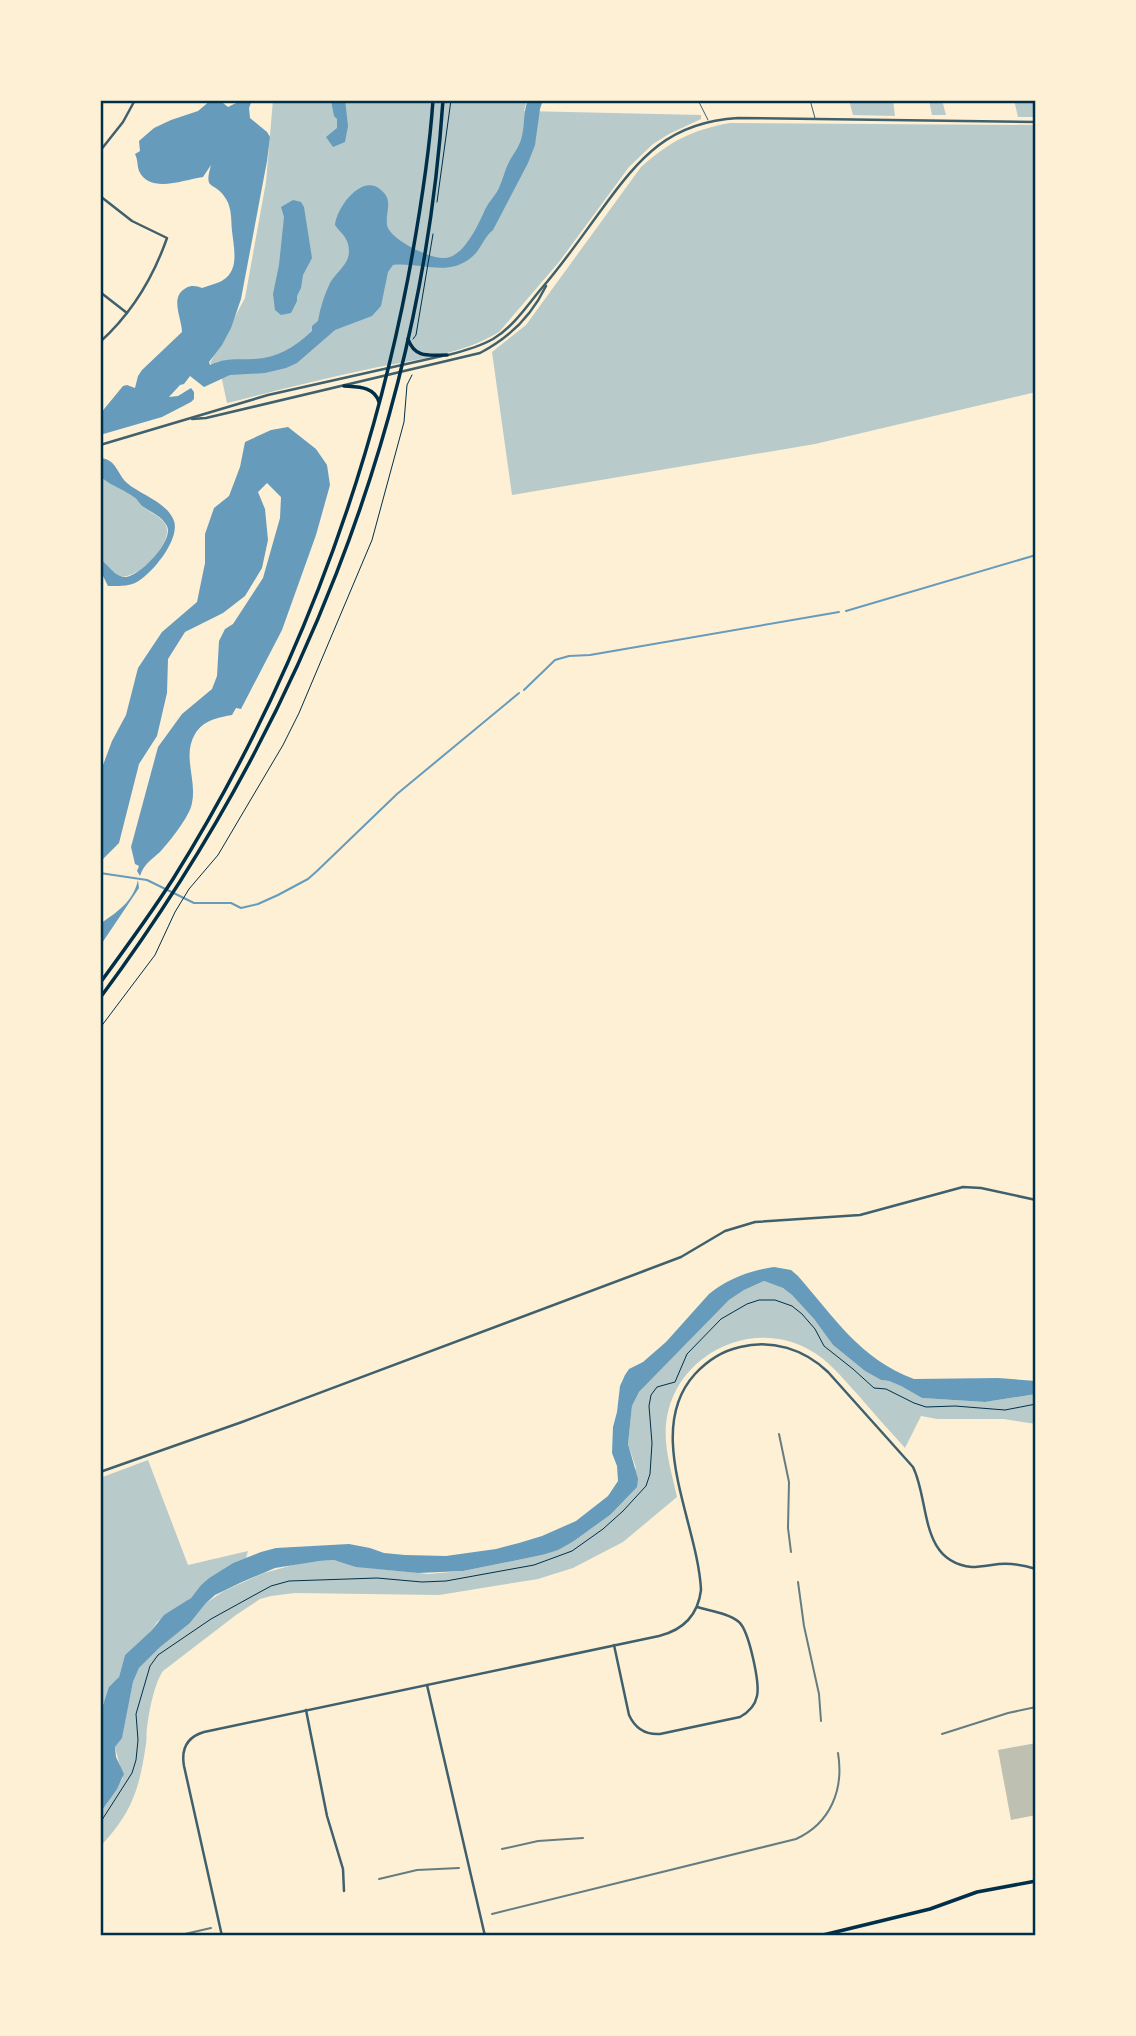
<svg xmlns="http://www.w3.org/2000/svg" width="1136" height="2036" font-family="Figtree,sans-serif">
<rect width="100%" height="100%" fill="#fdf0d5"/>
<g fill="#b9caca">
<path d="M273 100H527L524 111 701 115V119L669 134 653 144 629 167 559 262 499 332C462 355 411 360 369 369 322 379 274 391 227 403L221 375 210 363 245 298 266 182Z"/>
<path d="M849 100H893L895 116 853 115Z"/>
<path d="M929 100H942L946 115H932Z"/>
<path d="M1014 100H1036V117H1018Z"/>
<path d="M730 123 1036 125V392L815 444 512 495 492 352 526 325 641 167C670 141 692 130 730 123Z"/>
<path d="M100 474 103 478C113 485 126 491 136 499 139 501 140 504 143 507 151 513 159 515 165 524 176 540 139 580 121 576 112 574 107 564 100 559Z"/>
<path d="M764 1281 783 1288 792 1295 814 1319 833 1345 865 1371 881 1380 889 1381 901 1386 922 1398 985 1402 1036 1394V1424L1004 1419H937L921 1416 905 1448C890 1431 874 1414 859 1396 843 1379 829 1360 808 1349 753 1319 682 1352 668 1412 661 1440 671 1469 677 1497L623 1542 573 1568 538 1579 439 1595 295 1593 271 1596 260 1599 236 1615 163 1671C154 1684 149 1712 147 1728 146 1734 147 1739 146 1744 139 1791 132 1812 100 1847V1813L123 1778 115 1747 122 1736 133 1682 139 1668 160 1646 190 1623 206 1603 224 1591 264 1573 304 1562 334 1560 370 1568 428 1574 463 1571 542 1555 574 1541 610 1515 636 1468 628 1444 632 1406 639 1392 729 1300 744 1290Z"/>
<path d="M148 1460 188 1565 248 1551 246 1558 233 1563 209 1578 201 1585 191 1598 157 1622 152 1630 125 1655 119 1677 100 1708V1478Z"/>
</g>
<g fill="#669bbc">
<path d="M211 100H228L229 101 223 103 228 107 242 100H252L249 108 250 118 267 132 270 137 267 161 241 299 231 328 222 345 209 362 210 365C228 357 235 360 254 359 277 358 295 347 312 331V326L318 321C320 308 324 296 330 283 338 269 353 263 348 244 346 236 339 231 335 225 337 207 362 173 381 190 394 200 385 212 387 225 389 239 430 259 444 258 463 258 477 227 484 212 487 204 494 197 498 190 503 180 505 169 510 160 515 152 520 145 522 136 525 124 523 112 528 100H543L540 109 535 145 528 163 493 230C484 237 481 249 473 256 449 278 421 262 393 265L388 272 381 306 372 316 335 330 297 363 286 368 265 373 230 375 204 387 190 376 184 384 180 385 169 397 178 396 191 388 194 392V399L191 402 162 417 100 435V414L123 386 127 385 135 388 138 376 142 370 182 332C182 318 169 297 186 288 191 285 197 286 202 288 207 286 212 285 217 283 241 274 234 250 232 231 231 221 232 208 226 199 215 180 203 193 211 165L203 177C183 180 150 194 139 171 137 165 138 160 135 154L140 151 139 141 154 128 171 120 198 111Z"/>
<path d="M331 100H345L348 126 345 142 333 147 326 137 337 128V119L334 116Z"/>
<path d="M293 200 301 202 304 207 312 258 303 275 301 288 297 296V301L291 313 281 315 275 310 273 294 279 265 284 217 281 207Z"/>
<path d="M288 427 316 449 327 465 330 485 316 535 282 630 241 709 236 708 232 715C216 718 204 720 195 734 182 756 197 779 192 803 190 816 170 841 160 852 151 860 144 864 140 876L137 871 139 866 135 864 131 847 158 747 182 714 212 689 217 676 219 641 225 629 233 624 263 578 280 518 281 497 267 483 258 492 265 509 268 540 262 568 245 596 223 613 185 632 168 659 167 693 157 736 139 764 119 843 100 862V773L112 741 126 715 138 668 162 632 197 602 205 563V534L214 508 229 496 240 467 245 442 271 430Z"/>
<path d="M100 454 101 458C117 460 117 474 127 483 141 495 167 502 174 521 180 539 154 571 140 580 131 587 119 586 108 586L100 570V559C109 565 114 577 126 577 140 576 174 541 167 526 161 515 150 512 142 506 139 503 138 500 135 498 125 490 112 486 102 478L100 474Z"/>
<path d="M138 880 139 888 100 946V924C117 912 133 902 138 880Z"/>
<path d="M774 1267 791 1270 798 1276C834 1317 860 1359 914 1379L998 1378 1036 1381V1394L985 1402 922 1398 901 1386 889 1381 881 1380 865 1371 833 1345 814 1319 792 1295 783 1288 764 1281 744 1290 729 1300 639 1392 632 1406 628 1444 638 1479 637 1487 610 1515 574 1541 558 1550 542 1555 463 1571 418 1573 356 1567 334 1560 319 1561 275 1568 242 1582 215 1595 206 1603 190 1623 160 1647 139 1668 133 1682 122 1738 115 1747 116 1757 124 1774 117 1789 100 1813 101 1780 100 1708 103 1705 109 1687 119 1677 125 1655 152 1630 164 1615 191 1598 201 1585 209 1578 233 1563 261 1552 276 1548 349 1544 370 1548 384 1553 405 1555 446 1556 496 1549 519 1543 542 1536 576 1521 608 1496 618 1481 617 1466 612 1453 613 1427 617 1412 620 1386 625 1375 629 1369 643 1362 666 1342 709 1294C729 1278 749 1271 774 1267Z"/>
</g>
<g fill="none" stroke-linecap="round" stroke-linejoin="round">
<g stroke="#669bbc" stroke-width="2">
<path d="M846 611 1036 555"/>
<path d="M524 690 555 660 569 656 590 655 839 612"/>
<path d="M100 873 147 880 194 903H231L241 908 258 904 278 895 308 879 317 871 397 794 519 693"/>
</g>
</g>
<path fill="#bec0b2" d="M1036 1743V1815L1011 1820 998 1750Z"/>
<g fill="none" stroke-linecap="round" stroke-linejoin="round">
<g stroke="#003049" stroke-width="1">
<path d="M437 202 451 100"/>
<path d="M413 339 416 335 433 234"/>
<path d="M100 1028 155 955 175 912 189 889 218 855 283 745 299 713 372 540 404 422 407 385 412 375"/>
<path d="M100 1823 132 1773 136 1760 138 1740 136 1714 150 1666 158 1655 211 1619 249 1598 271 1586 289 1581 377 1578 422 1582 446 1581 534 1565 572 1551 603 1529 623 1511 646 1486 650 1474 652 1443 649 1406 651 1395 657 1387 675 1382 687 1354 721 1319 747 1304 759 1300H775L792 1306 802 1314 815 1329 824 1346 853 1369 874 1388 886 1389 914 1403 926 1407 955 1406 1005 1410 1036 1404"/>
</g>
<g stroke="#3f606c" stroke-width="1">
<path d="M698 100 708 120"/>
<path d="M810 100 815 118"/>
</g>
<g stroke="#3f606c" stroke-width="2.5">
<path d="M100 196 132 221 167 238C153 278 131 314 100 342"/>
<path d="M100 292 127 313"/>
<path d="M100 1472 242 1422 644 1271 681 1257 725 1231 755 1222 860 1215 963 1187 981 1188 1036 1200"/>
<path d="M614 1645 629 1715C635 1728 645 1735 660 1734L740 1717C749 1712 755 1706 757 1696 760 1683 749 1631 739 1622 728 1613 710 1611 697 1607"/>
<path d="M427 1685 485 1936"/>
<path d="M306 1710 327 1816 343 1869 344 1891"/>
</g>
<g stroke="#3f606c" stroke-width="2.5">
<path d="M100 151 123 122 135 100"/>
<path d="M448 355C464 351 479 347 493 339 514 326 526 307 541 289 563 264 582 236 602 209 640 157 669 122 738 118L1036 122"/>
<path d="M192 419 206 418 480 353C509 338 532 315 546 286"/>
<path d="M100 445 268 395 442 356"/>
<path d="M222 1936 184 1766C181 1749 187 1737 204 1732L659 1636C683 1630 698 1615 701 1590 698 1523 643 1431 695 1374 707 1361 722 1351 740 1347 772 1339 804 1349 828 1372L913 1467C930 1501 919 1562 972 1567 981 1567 990 1565 999 1564 1012 1563 1024 1565 1036 1569"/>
</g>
<path stroke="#003049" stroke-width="3.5" d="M819 1936 930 1909 977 1892 1036 1881"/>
<g stroke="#003049" stroke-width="3.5">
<path d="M408 339C415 359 430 355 447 355"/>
<path d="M344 386C358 387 374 386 379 402"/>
<path d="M100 983C125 949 150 915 173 879 288 695 367 491 408 278 419 219 429 160 433 100"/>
<path d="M100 998C295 735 421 428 443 100"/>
</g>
<g stroke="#657d81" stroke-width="2">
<path d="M779 1434 789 1482 788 1528 791 1552"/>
<path d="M798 1582 804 1626 819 1694 821 1721"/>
<path d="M942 1734 1008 1713 1036 1707"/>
<path d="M502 1849 538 1841 583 1838"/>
<path d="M379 1879 417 1870 459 1868"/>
<path d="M492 1914 796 1839C831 1823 844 1789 838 1753"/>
<path d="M880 1934 881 1936"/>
<path d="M176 1936 211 1928"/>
</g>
</g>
<rect width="1136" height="2036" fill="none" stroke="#fdf0d5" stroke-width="203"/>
<rect x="102" y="102" width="932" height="1832" fill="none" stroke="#003049" stroke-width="2.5"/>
</svg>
